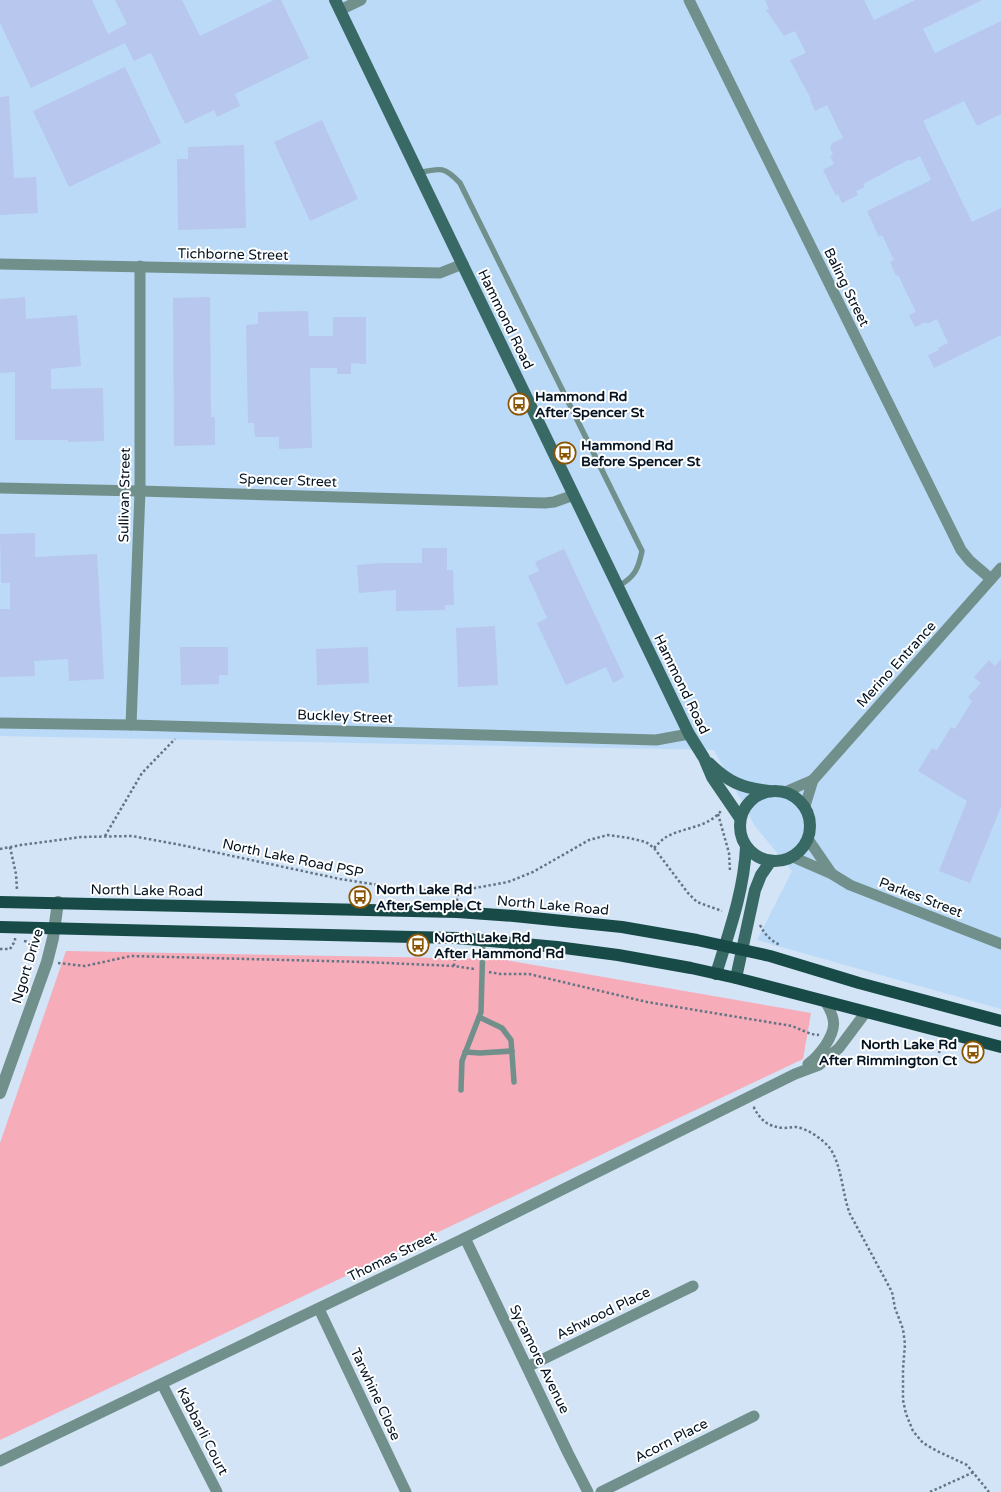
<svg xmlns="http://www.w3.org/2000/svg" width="1001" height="1492" font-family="'Varela Round',sans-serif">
<rect width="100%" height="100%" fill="#d2e4f6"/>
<path fill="#bbdaf8" d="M0 0H1001V1009L757 940 792 871 755 826 714 750 0 736Z"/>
<path fill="#f6acb9" d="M66 951 500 959 811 1013 803 1059 0 1440V1143Z"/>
<g fill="#b8c7ed">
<path d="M0 0H92L108 34 127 24 115 0H182L200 36 274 0H281L309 58 235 94 240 106 217 117 214 110 185 124 151 53 134 61 125 43 31 88 0 23Z"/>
<path d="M765 0H864L874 20 915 0H982L923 29 935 53 1001 21V114L977 126 964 101 923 121 972 222 1001 208V335L934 368 928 355 939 350 938 348 948 343 937 319 927 324 926 322 915 327 909 315 916 312 898 275 896 276 890 262 894 260 882 235 879 237 867 211 931 180 920 156 911 161 910 159 863 184 865 187 856 191 858 195 842 203 838 194 836 196 823 170 834 164 830 156 833 154 830 148 832 143 843 138 827 105 815 111 810 100 811 99 790 60 806 53 795 31 784 36 766 10 769 9Z"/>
<path d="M125 67 161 143 69 187 33 111Z"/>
<path d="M9 96 14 178 36 177 38 213 0 215V97Z"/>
<path d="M322 120 358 199 310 221 274 142Z"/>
<path d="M244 145 246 228 178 230 177 159H188V147Z"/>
<path d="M25 297 26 319 77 315 81 366 51 369V389L103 388 104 441 68 442V440H15V372L0 373V299Z"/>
<path d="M210 297 211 417H215V445L174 446 173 298Z"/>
<path d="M308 311 309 336H333V317H366V364L351 363V374H337V368H310L312 448 279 449V437H255L254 423H248L246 325 258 324V312Z"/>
<path d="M35 533V557L97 554 104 679 69 681 68 659 34 661 35 676 0 677V609H10V583H1L0 534Z"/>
<path d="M422 548H447V570H453L454 605H445V610L396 611V590L359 593 357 565 382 563H422Z"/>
<path d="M564 549 624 677 613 683 606 667 566 685 537 623 547 618 528 576 539 571 535 562Z"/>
<path d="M495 626 498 685 458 687 456 628Z"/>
<path d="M180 647H228V675H219V684L181 685Z"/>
<path d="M368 647 369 683 317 685 316 649Z"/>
<path d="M1001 659V807L970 883 939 871 967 801 918 771 932 748 937 750 951 727 955 729 972 701 968 697 981 683 974 677 989 660 995 666Z"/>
</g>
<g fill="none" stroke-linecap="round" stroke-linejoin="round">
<g stroke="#637484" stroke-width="2.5" stroke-dasharray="2.5 2.5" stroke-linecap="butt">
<path d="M718 814 729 853 730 871"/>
<path d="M105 836 142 773 175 739"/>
<path d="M10 847 16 874 17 890"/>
<path d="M654 848C659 843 663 838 670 835 687 827 708 827 721 811"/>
<path d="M0 849 21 845 81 837 132 836 181 845 340 879 411 890H464L508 882 533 872 589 840 608 835 629 838 646 842 654 848 688 893 697 902 722 911"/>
<path d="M457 901 458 890"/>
<path d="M760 925C765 935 770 940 780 945"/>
<path d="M24 941C31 942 34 944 36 951L31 960 36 961"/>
<path d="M0 949H10L15 941V938"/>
<path d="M58 963 85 966 131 956 364 962 454 966 474 969"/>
<path d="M454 966 455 949"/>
<path d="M489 972 500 974H529L647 1002 792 1026 811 1034 819 1035"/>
<path d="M939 1053 941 1045"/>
<path d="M755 1107 754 1108C761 1121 769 1127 784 1128 788 1128 792 1127 796 1127 808 1129 821 1138 829 1147 842 1164 842 1194 850 1214L892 1292 895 1308 903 1329 905 1344 903 1369V1400L906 1414 913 1431 923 1443 937 1451 967 1465 989 1492"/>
<path d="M930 1492 974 1472"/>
</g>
<g stroke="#71908c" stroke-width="5.5">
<path d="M418 173C440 168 444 166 460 183L642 551C638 570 635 576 619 586"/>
<path d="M479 1017 502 1028 511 1040 514 1082"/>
<path d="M465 1052 480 1053 512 1051"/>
<path d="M461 1090 462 1061 481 1012 483 940"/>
</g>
<g stroke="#71908c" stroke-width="11">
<path d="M689 0 961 550 970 561 991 579"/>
<path d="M340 10 361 0"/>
<path d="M0 264 440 273 463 264"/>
<path d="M0 488 140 491 545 503 554 502 574 495"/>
<path d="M0 723 131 725 656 740 689 734"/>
<path d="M131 725 140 491V266"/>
<path d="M785 792 813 780"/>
<path d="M805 806 813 780 1001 568"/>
<path d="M808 839 832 874"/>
<path d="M793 857 832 874 850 885 1001 944"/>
<path d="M808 1064C815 1059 820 1053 825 1046 837 1028 836 1019 825 1001"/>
<path d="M465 1238 568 1453 588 1492"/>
<path d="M319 1309 406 1492"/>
<path d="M527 1367 693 1286"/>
<path d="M162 1384 217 1492"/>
<path d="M0 1461 465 1238 795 1074 819 1065 839 1048 866 1012"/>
<path d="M601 1492 754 1416"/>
</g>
<path stroke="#71908c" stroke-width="12" d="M0 1093 47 962 53 938 58 902"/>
<g stroke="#386964" stroke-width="12">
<path d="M335 0 689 734 704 758 712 777 740 818"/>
<path d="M709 763C728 782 742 788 769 791"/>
<circle cx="775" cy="826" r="35"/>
<path d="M716 974C729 932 744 891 746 847"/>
<path d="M736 978 755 890 761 875 770 862"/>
</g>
<g stroke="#184b47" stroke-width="12">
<path d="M0 902 457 912 514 916 622 927 697 940 770 956 859 983 1001 1021"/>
<path d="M0 927 456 938 557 947 618 955 691 968 736 978 1001 1047"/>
</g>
</g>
<defs>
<g id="bus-ring" transform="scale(1.125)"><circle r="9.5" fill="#fff" stroke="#8a5403" stroke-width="1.5"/><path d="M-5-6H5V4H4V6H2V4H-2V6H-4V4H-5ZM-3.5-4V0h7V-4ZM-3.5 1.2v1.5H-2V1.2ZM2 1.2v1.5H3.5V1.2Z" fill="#8a5403"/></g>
</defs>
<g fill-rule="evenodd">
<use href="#bus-ring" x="519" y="404"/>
<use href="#bus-ring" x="565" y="453"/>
<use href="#bus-ring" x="360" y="897"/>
<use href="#bus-ring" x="418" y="945"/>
<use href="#bus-ring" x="973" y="1052"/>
</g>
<g text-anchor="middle" stroke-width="4" stroke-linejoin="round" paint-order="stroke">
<g font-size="14" fill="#031322" stroke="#fff">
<text transform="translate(233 254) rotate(1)" y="5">Tichborne Street</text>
<text transform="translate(847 287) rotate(64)" y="5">Baling Street</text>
<text transform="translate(506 319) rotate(64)" y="5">Hammond Road</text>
<text transform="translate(288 480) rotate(2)" y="5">Spencer Street</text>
<text transform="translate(124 495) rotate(-89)" y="5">Sullivan Street</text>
<text transform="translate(896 664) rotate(-48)" y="5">Merino Entrance</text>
<text transform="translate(682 684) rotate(64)" y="5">Hammond Road</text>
<text transform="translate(345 716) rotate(2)" y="5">Buckley Street</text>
<text transform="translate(293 858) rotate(12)" y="5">North Lake Road PSP</text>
<text transform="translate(147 890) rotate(1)" y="5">North Lake Road</text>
<text transform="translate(921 897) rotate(21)" y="5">Parkes Street</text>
<text transform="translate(553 905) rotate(5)" y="5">North Lake Road</text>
<text transform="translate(27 966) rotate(-73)" y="5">Ngort Drive</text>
<text transform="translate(392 1256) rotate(-26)" y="5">Thomas Street</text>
<text transform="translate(603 1313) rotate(-26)" y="5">Ashwood Place</text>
<text transform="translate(540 1359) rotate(64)" y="5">Sycamore Avenue</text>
<text transform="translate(376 1394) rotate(65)" y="5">Tarwhine Close</text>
<text transform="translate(203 1431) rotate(63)" y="5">Kabbarli Court</text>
<text transform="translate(671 1440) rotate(-27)" y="5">Acorn Place</text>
</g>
<g font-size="14" font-weight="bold" fill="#031322" stroke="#fff" text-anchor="start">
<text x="535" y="401">Hammond Rd<tspan x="535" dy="16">After Spencer St</tspan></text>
<text x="581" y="450">Hammond Rd<tspan x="581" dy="16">Before Spencer St</tspan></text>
<text x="376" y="894">North Lake Rd<tspan x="376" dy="16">After Semple Ct</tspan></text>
<text x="434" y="942">North Lake Rd<tspan x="434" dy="16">After Hammond Rd</tspan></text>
<text x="957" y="1049" text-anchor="end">North Lake Rd<tspan x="957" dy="16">After Rimmington Ct</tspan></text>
</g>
</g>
</svg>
